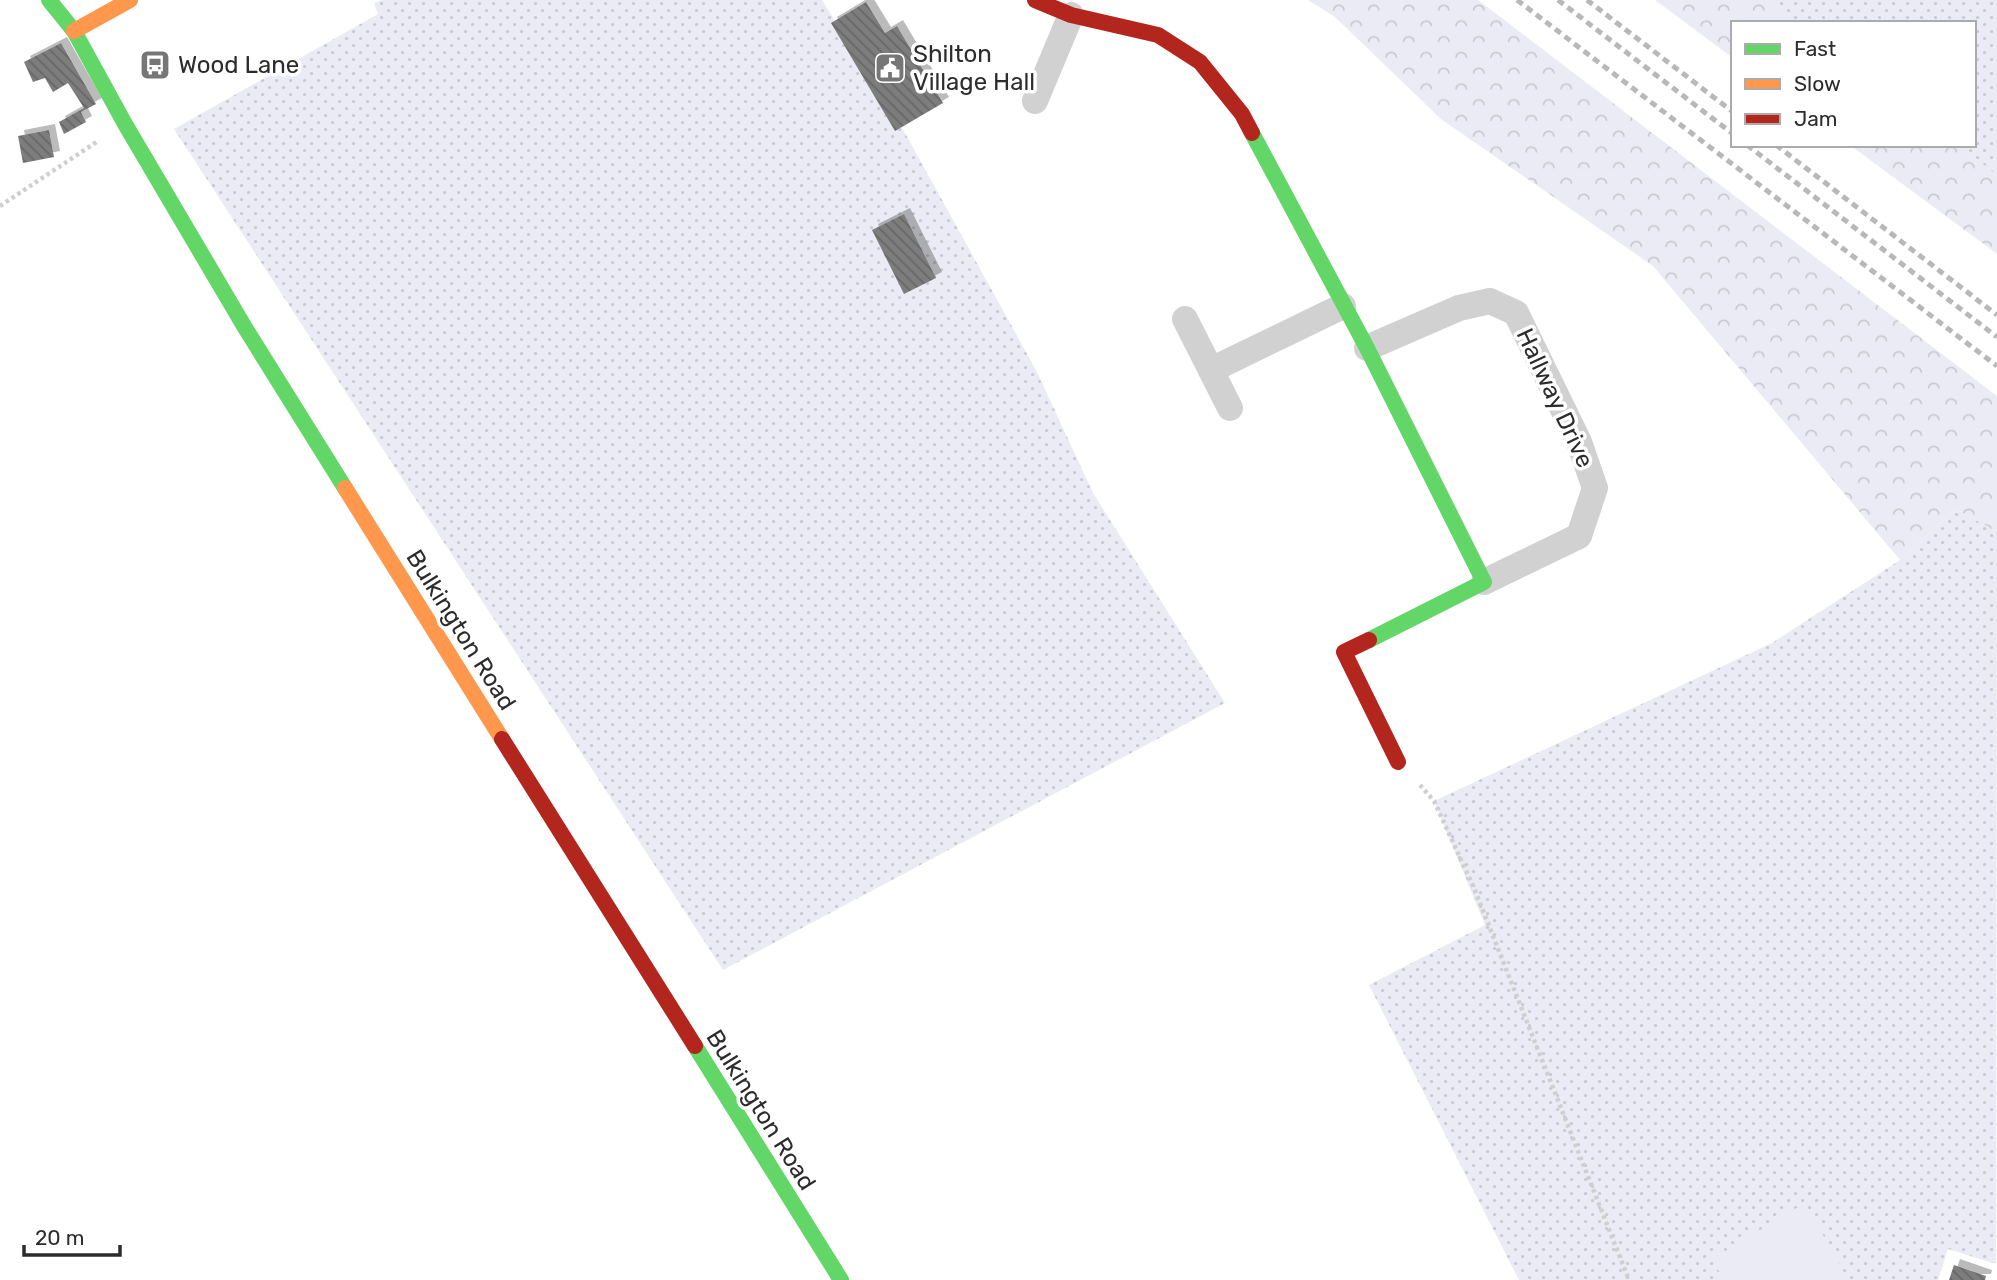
<svg xmlns="http://www.w3.org/2000/svg" width="1997" height="1280" font-family="Rubik,sans-serif">
<defs>
<pattern id="grass-dots" width="8" height="8" patternUnits="userSpaceOnUse" patternTransform="scale(1.75)"><rect width="8" height="8" fill="#eaebf4"/><path d="M2 2h.1M6 6h.1" fill="none" stroke="#c9cad1" stroke-width="1.8" stroke-linecap="round"/></pattern>
<pattern id="forest-crowns" width="20" height="18" patternUnits="userSpaceOnUse" patternTransform="scale(1.75)"><rect width="20" height="18" fill="#eaebf4"/><path d="M2 6a3 3 0 1 1 6 0M12 15a3 3 0 1 1 6 0" fill="none" stroke="#c9cad1"/></pattern>
<pattern id="building-back-hatch" width="6" height="6" patternUnits="userSpaceOnUse" patternTransform="scale(1.75)"><rect width="6" height="6" fill="#7d7d7d"/><path d="M-1 5l2 2M0 0l6 6M5-1l2 2" fill="none" stroke="#676767"/></pattern>
<filter id="shadow"><feDropShadow dx="6" dy="-6" stdDeviation="0" flood-color="#0004"/></filter>
</defs>
<rect width="100%" height="100%" fill="#fff"/>
<g fill="url(#grass-dots)">
<path d="M382 0H822L905 133 1037 372 1093 493 1225 703 723 970 174 129 378 14 374 3Z"/>
<path d="M1765 0H1997V175L1957 145H1974V23H1795Z"/>
<path d="M1956 509 1997 532 1996 1264 1948 1249 1938 1280H1519L1369 985 1485 925 1434 801 1772 643 1900 560Z"/>
</g>
<g fill="url(#forest-crowns)">
<path d="M1308 0H1478L1997 396V532L1956 509 1900 560 1653 266 1441 119 1335 17Z"/>
<path d="M1655 0H1766L1796 23H1733V58Z"/>
<path d="M1850 145H1958L1997 175V254Z"/>
</g>
<path fill="#eaebf4" d="M1805 1203 1848 1280H1724L1712 1259Z"/>
<g fill="url(#building-back-hatch)" filter="url(#shadow)">
<path d="M866 2 885 33 897 26 943 103 895 131 831 23Z"/>
<path d="M61 43 96 104 81 112 86 122 64 134 59 122 84 108 68 83 53 92 45 78 33 82 24 62Z"/>
<path d="M49 130 54 157 23 163 18 136Z"/>
<path d="M904 214 936 278 904 294 872 230Z"/>
<path d="M1954 1265 1986 1276 1985 1280H1949Z"/>
</g>
<g fill="none" stroke-linecap="round" stroke-linejoin="round">
<g stroke="#cfcfcf" stroke-width="4.5" stroke-dasharray="3.5 3.5" stroke-linecap="butt">
<path d="M0 206 98 141"/>
<path d="M1420 785 1434 801 1474 888 1629 1280"/>
</g>
<g stroke="#d1d1d1" stroke-width="26">
<path d="M1035 101 1071 15"/>
<path d="M1185 319 1230 408"/>
<path d="M1367 348 1459 308 1490 301 1516 313 1579 442 1595 488 1579 536 1484 582"/>
<path d="M1211 370 1343 306"/>
</g>
<g stroke="#63d668" stroke-width="16">
<path d="M49 0 74 31 125 124 244 326 345 488"/>
<path d="M1252 133 1367 348 1484 582 1369 640"/>
<path d="M695 1046 841 1280"/>
</g>
<g stroke="#ff974d" stroke-width="16">
<path d="M74 31 130 0"/>
<path d="M345 488 502 739"/>
</g>
<g stroke="#b3261e" stroke-width="16">
<path d="M1035 0 1071 15 1158 35 1200 62 1242 114 1252 133"/>
<path d="M1369 640 1344 652 1398 762"/>
<path d="M502 739 695 1046"/>
</g>
<g stroke="#b8b8b8" stroke-width="5" stroke-dasharray="7 5" stroke-linecap="butt">
<path d="M1517 0 1997 366"/>
<path d="M1558 0 1733 134"/>
<path d="M1587 0 1733 112"/>
<path d="M1747 145 1997 337"/>
<path d="M1776 145 1997 315"/>
</g>
</g>
<defs>
<g id="bus-square" transform="scale(1.575)"><rect x="-9" y="-9" width="18" height="18" rx="4" fill="#767676" stroke="#fff"/><path d="M-5-6H5V4H4V6H2V4H-2V6H-4V4H-5ZM-3.5-4V0h7V-4ZM-3.5 1.2v1.5H-2V1.2ZM2 1.2v1.5H3.5V1.2Z" fill="#fff"/></g>
<g id="civic-square" transform="scale(1.575)"><rect x="-9" y="-9" width="18" height="18" rx="4" fill="#767676" stroke="#fff"/><path d="M-.6-6.5H3V-4.5H.6V-3L4-1V1h2V6H-6V1h2V-1L-.6-3ZM-1.2 2.5V6h2.4V2.5Z" fill="#fff"/></g>
</defs>
<g fill-rule="evenodd">
<use href="#bus-square" x="155" y="65"/>
<use href="#civic-square" x="890" y="68"/>
</g>
<g text-anchor="middle" stroke-width="7" stroke-linejoin="round" paint-order="stroke">
<g font-size="24" fill="#2c2c2c" stroke="#fff" text-anchor="start">
<text x="913" y="62">Shilton<tspan x="913" dy="28">Village Hall</tspan></text>
<text x="178" y="73">Wood Lane</text>
</g>
<g font-size="24" fill="#2c2c2c" stroke="#fff">
<text transform="translate(1555 398) rotate(65)" y="8">Hallway Drive</text>
<text transform="translate(461 630) rotate(58)" y="8">Bulkington Road</text>
<text transform="translate(761 1110) rotate(58)" y="8">Bulkington Road</text>
</g>
</g>
<rect x="1731" y="21" width="245" height="126" fill="#ffffff" stroke="#ababab" stroke-width="2"/>
<rect x="1745" y="44" width="35" height="10" fill="#63d668" stroke="#ababab" stroke-width="2"/>
<text x="1794" y="56" font-size="21" fill="#2c2c2c">Fast</text>
<rect x="1745" y="79" width="35" height="10" fill="#ff974d" stroke="#ababab" stroke-width="2"/>
<text x="1794" y="91" font-size="21" fill="#2c2c2c">Slow</text>
<rect x="1745" y="114" width="35" height="10" fill="#b3261e" stroke="#ababab" stroke-width="2"/>
<text x="1794" y="126" font-size="21" fill="#2c2c2c">Jam</text>
<path d="M24 1245v10h96v-10" fill="none" stroke="#2c2c2c" stroke-width="3.5"/>
<text x="35" y="1245" font-size="21" fill="#2c2c2c" stroke="#ffffff" stroke-width="5" paint-order="stroke">20 m</text>
</svg>
